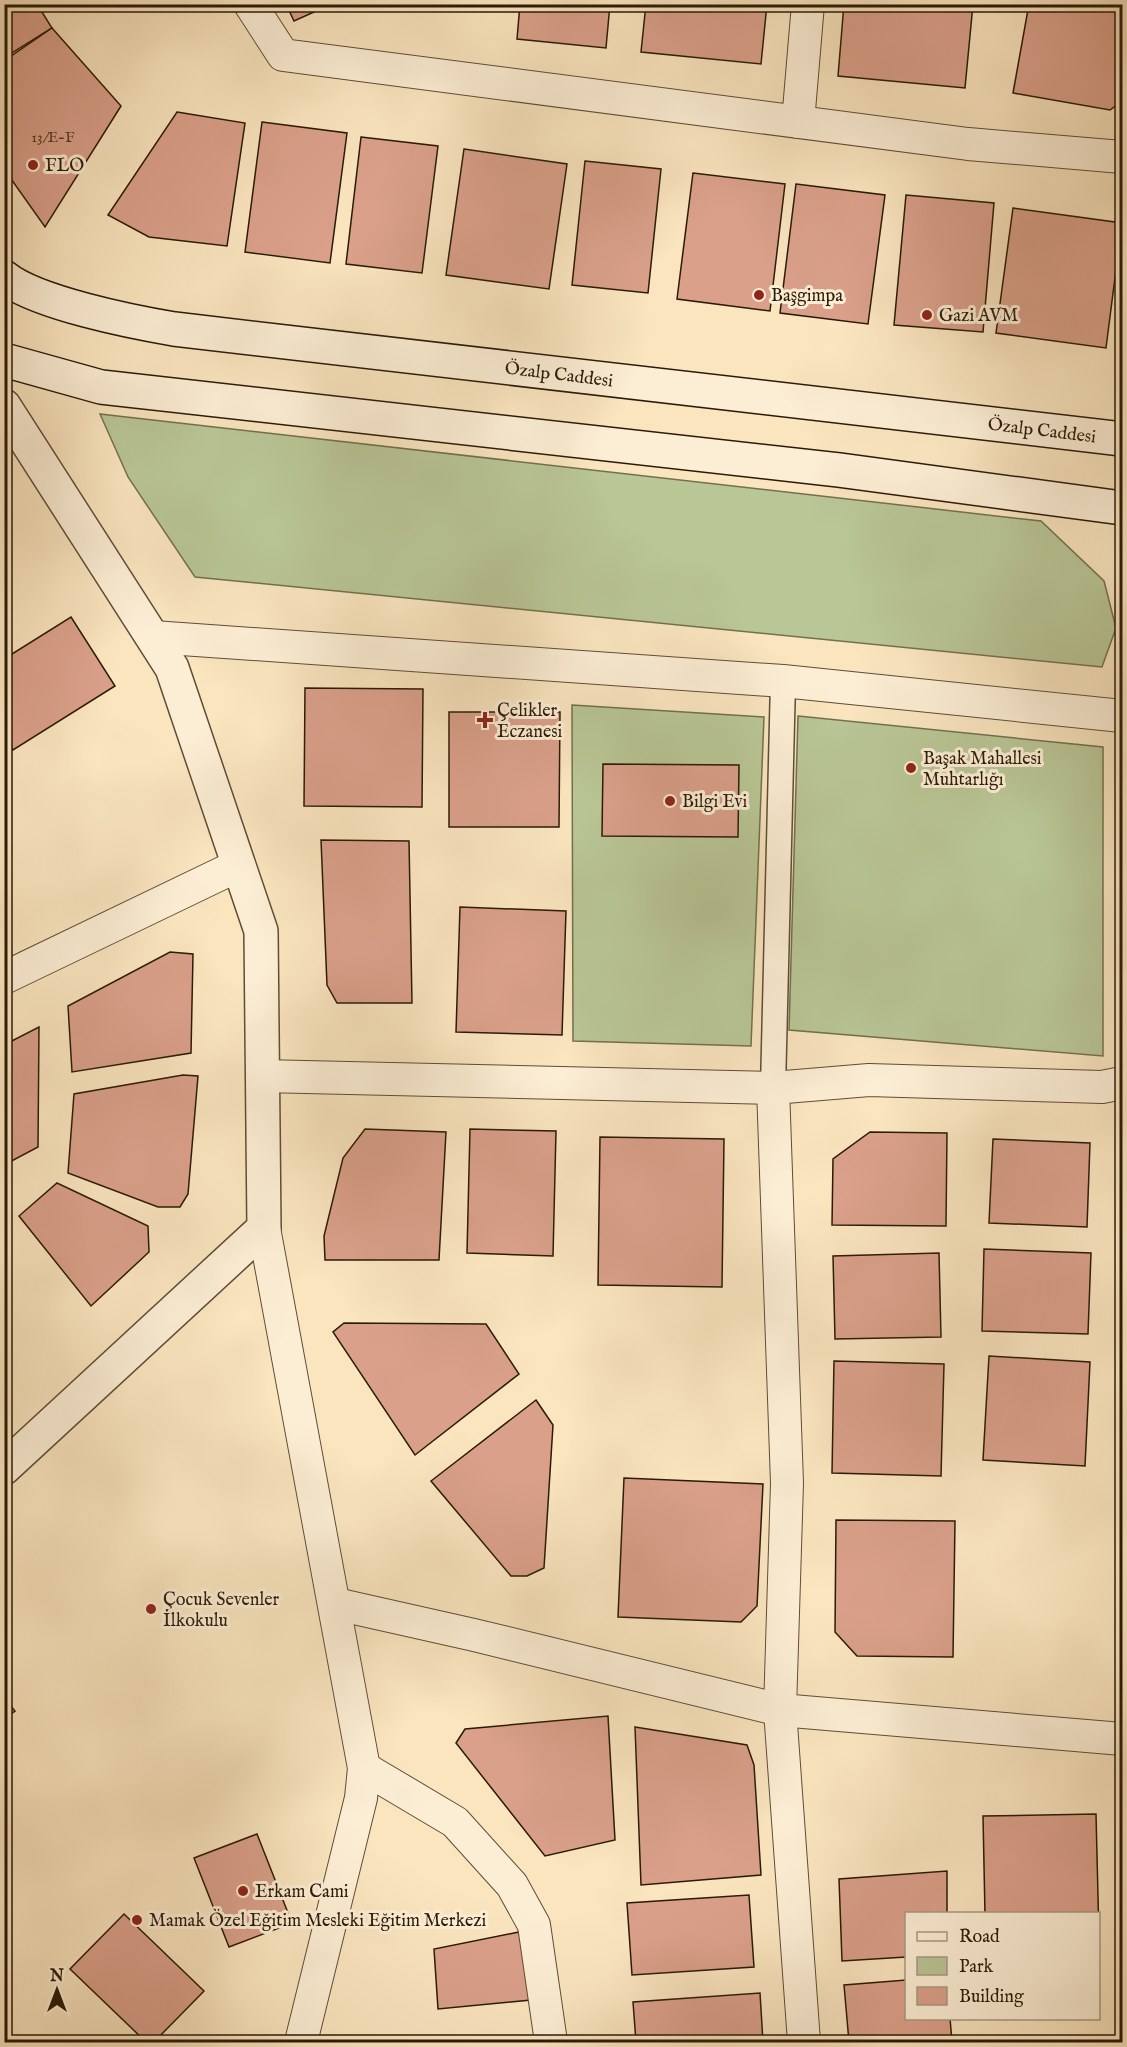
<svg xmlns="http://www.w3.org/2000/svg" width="1127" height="2047" font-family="'IM FELL English',serif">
<rect width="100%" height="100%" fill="#fae5bf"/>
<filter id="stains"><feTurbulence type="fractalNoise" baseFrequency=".00333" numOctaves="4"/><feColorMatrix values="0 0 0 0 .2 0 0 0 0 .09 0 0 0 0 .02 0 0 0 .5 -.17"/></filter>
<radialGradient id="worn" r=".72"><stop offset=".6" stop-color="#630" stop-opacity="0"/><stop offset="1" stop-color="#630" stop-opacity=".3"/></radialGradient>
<g fill="#b9c696" stroke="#72704f" stroke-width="1.5">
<path d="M100 414 1041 521 1104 581 1116 628 1102 667 195 577 128 477Z"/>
<path d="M572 705 764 717 751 1046 573 1041Z"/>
<path d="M798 716 1103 747V1056L789 1030Z"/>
</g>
<g fill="#daa08a" stroke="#2a1a08" stroke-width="1.5">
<path d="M4 4H37L52 28 4 58Z"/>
<path d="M286 4H324L325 7 294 21Z"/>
<path d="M520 4H610L606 48 517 39Z"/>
<path d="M646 4H767L761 64 641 52Z"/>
<path d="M844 4H973L965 88 838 76Z"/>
<path d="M1029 4H1122V101L1110 110 1013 93Z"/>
<path d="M52 28 121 106 45 227 4 169V61Z"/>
<path d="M177 112 245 123 227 246 149 237 108 215Z"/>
<path d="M262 122 347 133 330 263 245 252Z"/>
<path d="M361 137 438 146 422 273 346 264Z"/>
<path d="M464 149 567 164 549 289 446 275Z"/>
<path d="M585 161 661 169 648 293 572 285Z"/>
<path d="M693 173 785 184 770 311 677 299Z"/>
<path d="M796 184 885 195 868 324 780 313Z"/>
<path d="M906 195 994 203 983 332 894 325Z"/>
<path d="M1013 208 1122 223 1106 348 996 333Z"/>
<path d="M71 617 115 686 13 750 4 737V659Z"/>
<path d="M305 688 423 689 422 807 304 806Z"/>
<path d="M449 712H560L559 827H449Z"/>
<path d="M603 764 739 765 738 837 602 836Z"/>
<path d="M321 840 409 841 412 1003H337L327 985Z"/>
<path d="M460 907 566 911 562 1035 456 1032Z"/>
<path d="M170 952 193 954 191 1053 72 1072 68 1006Z"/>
<path d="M39 1027 38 1147 4 1165V1045Z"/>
<path d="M183 1075 198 1076 188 1194 180 1207H158L68 1173 74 1094Z"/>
<path d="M365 1129 446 1132 439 1260H325L324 1236 343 1158Z"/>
<path d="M470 1129 556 1131 553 1256 467 1253Z"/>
<path d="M870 1132 947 1133 946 1226 832 1225 833 1159Z"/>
<path d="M600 1137 724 1139 722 1287 598 1285Z"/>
<path d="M993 1139 1090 1143 1087 1227 989 1223Z"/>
<path d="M57 1183 148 1226 149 1252 91 1306 19 1216Z"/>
<path d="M984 1249 1091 1253 1088 1334 982 1331Z"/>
<path d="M939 1253 941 1337 835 1339 833 1256Z"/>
<path d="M344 1323 486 1324 519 1374 415 1455 333 1332Z"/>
<path d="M989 1356 1090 1362 1085 1466 983 1460Z"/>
<path d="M834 1361 944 1364 941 1476 832 1473Z"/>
<path d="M536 1400 553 1425 544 1568 527 1576H511L431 1481Z"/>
<path d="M624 1478 763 1484 757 1606 741 1622 618 1617Z"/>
<path d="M836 1520 955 1521 953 1657 857 1656 835 1632Z"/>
<path d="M4 1698 15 1711 4 1719Z"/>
<path d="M608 1716 615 1840 545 1856 456 1743 465 1729Z"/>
<path d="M635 1727 747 1745 754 1765 761 1875 641 1885Z"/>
<path d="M1096 1814 1099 1937 1098 1914H985L983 1816Z"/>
<path d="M257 1834 292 1923 229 1947 194 1858Z"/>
<path d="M947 1871V1914H906V1957L842 1961 839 1879Z"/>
<path d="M749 1895 754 1967 632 1975 627 1903Z"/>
<path d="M124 1914 204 1991 154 2042H146L70 1969Z"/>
<path d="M519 1932 531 2000 438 2009 434 1949Z"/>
<path d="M906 1980V2018H950L952 2042H849L844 1985Z"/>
<path d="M760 1993 763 2042H636L633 2002Z"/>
<path d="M521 2038 522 2042H480Z"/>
</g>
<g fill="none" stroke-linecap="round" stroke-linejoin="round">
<g stroke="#5e4d36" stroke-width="27">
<path id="pedestrian" d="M773 1088 783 681"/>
</g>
<g stroke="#5e4d36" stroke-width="34">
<g id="minor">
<path d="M250 4 283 55 968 144 1122 157"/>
<path d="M798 122 808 4"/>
<path d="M153 637 783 681 1122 716"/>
<path d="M4 978 239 865"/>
<path d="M262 1076 773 1088 869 1080 1102 1087 1122 1083"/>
<path d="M773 1088 787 1483 780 1710 804 2042"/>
<path d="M264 1228 364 1768 361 1798 301 2042"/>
<path d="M336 1604 474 1635 780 1710 1122 1739"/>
<path d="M364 1768 455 1822 512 1885 534 1925 551 2042"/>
</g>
</g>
<g stroke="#5e4d36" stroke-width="36">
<path id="tertiary" d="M4 406 172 668 261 931 264 1228 4 1468"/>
</g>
<g stroke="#2a1a08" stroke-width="36">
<g id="secondary">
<path d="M4 277C36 303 133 322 174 329L1122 439"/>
<path d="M4 360 101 387 839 470 1122 508"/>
</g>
</g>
<use href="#pedestrian" stroke="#fceed5" stroke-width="24"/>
<use href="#minor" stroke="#fceed5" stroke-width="32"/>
<use href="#tertiary" stroke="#fceed5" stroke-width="33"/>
<use href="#secondary" stroke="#fceed5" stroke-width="33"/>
</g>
<g fill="#8f2418" stroke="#fceed5" stroke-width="2">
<circle cx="33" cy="165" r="6"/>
<circle cx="759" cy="295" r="6"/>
<circle cx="927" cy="315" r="6"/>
<path d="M482 711h6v6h6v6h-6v6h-6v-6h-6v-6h6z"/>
<circle cx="911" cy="768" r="6"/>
<circle cx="670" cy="801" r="6"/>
<circle cx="151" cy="1609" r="6"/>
<circle cx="243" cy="1891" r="6"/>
<circle cx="137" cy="1920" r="6"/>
</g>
<g text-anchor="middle" stroke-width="6" stroke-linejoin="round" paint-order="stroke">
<g font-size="15" fill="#563c28">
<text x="53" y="142">13/E-F</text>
</g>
<g font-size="18" fill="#2a1a08" stroke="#fceed5" text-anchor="start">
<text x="45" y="171">FLO</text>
<text x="771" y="301">Başgimpa</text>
<text x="939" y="321">Gazi AVM</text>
<text x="497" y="716">Çelikler<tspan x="497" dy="21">Eczanesi</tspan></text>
<text x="923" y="764">Başak Mahallesi<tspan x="923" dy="21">Muhtarlığı</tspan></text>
<text x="682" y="807">Bilgi Evi</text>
<text x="163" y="1605">Çocuk Sevenler<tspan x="163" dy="21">İlkokulu</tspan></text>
<text x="255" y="1897">Erkam Cami</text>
<text x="149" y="1926">Mamak Özel Eğitim Mesleki Eğitim Merkezi</text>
</g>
<g font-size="18" fill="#2a1a08" stroke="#fceed5">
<text transform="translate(559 374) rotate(7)" y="6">Özalp Caddesi</text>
<text transform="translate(1042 430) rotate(7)" y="6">Özalp Caddesi</text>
</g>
</g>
<rect width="1127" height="2047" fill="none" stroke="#fae5bf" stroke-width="24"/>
<rect x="6" y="6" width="1115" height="2035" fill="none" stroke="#2a1a08" stroke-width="3"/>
<rect x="12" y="12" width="1103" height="2023" fill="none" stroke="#2a1a08" stroke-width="1.5"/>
<rect x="905" y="1912" width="195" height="108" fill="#fceed5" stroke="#a89983" stroke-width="1.5"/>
<rect x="917" y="1932" width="30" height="9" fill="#fceed5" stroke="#a89983" stroke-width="1.5"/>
<text x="959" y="1942" font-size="18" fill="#2a1a08">Road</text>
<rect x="917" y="1957" width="30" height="18" fill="#b9c696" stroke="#a89983" stroke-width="1.5"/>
<text x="959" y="1972" font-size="18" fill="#2a1a08">Park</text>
<rect x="917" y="1987" width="30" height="18" fill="#daa08a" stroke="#a89983" stroke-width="1.5"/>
<text x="959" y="2002" font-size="18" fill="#2a1a08">Building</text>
<g transform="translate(57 1990)" stroke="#fceed5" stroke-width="4.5" paint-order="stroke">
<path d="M0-4.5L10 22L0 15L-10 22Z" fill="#2a1a08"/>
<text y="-9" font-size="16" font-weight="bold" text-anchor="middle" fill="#2a1a08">N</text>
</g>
<rect width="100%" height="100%" filter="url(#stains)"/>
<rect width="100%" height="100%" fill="url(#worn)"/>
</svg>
